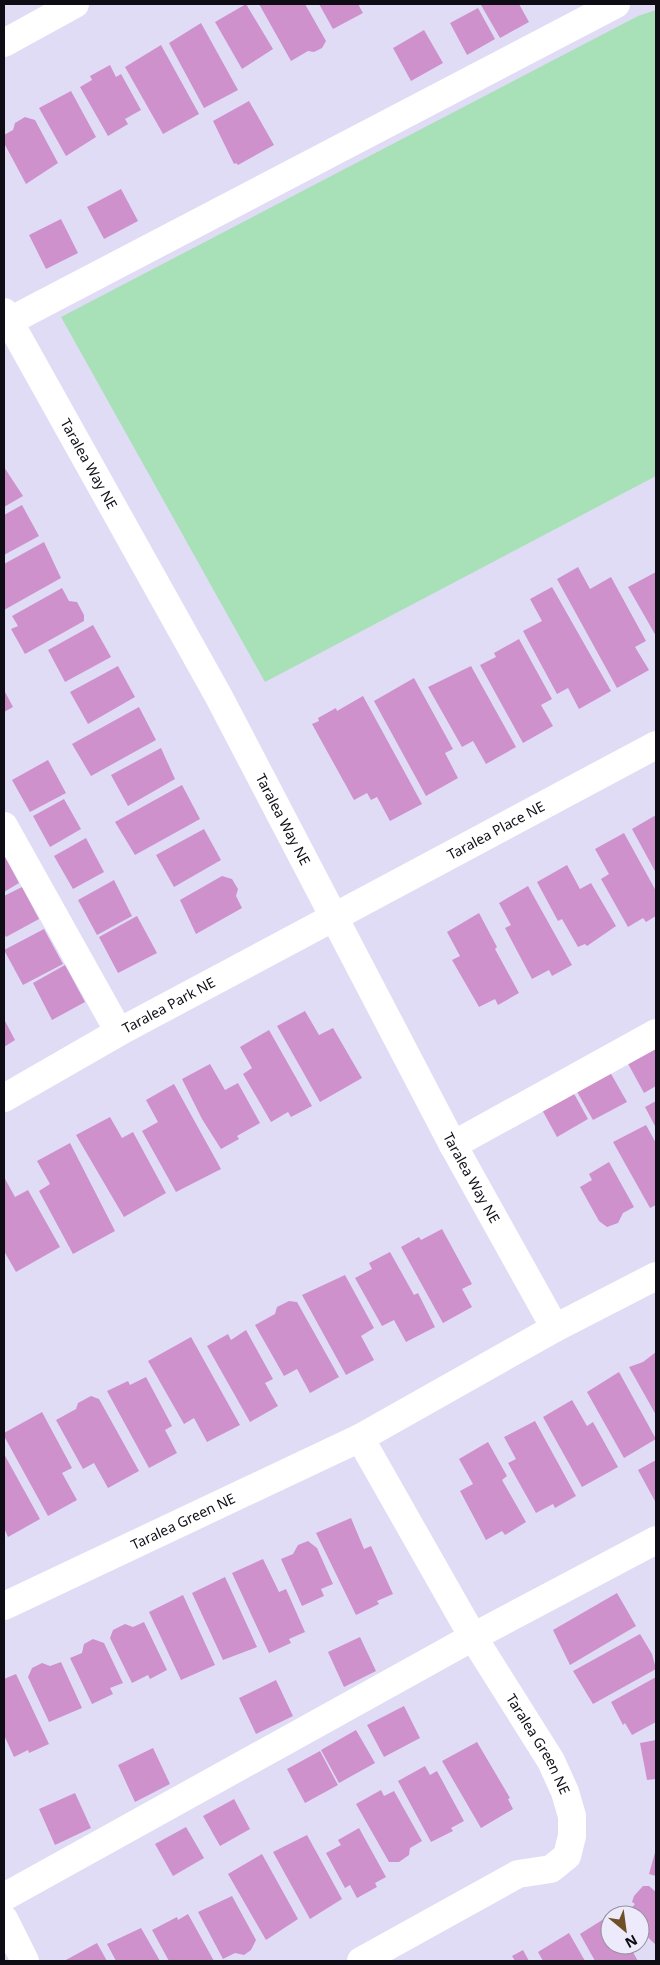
<svg xmlns="http://www.w3.org/2000/svg" width="660" height="1965" font-family="'Noto Sans',sans-serif">
<rect width="100%" height="100%" fill="#e0dcf6"/>
<path fill="#a8e0b8" d="M656 10V476L265 682 61 317 638 16Z"/>
<g fill="#ce91cc">
<path d="M246 4 273 49 242 69 215 22Z"/>
<path d="M259 4H305L326 41 322 48 314 52 308 51 291 61Z"/>
<path d="M319 4H358L363 13 333 29Z"/>
<path d="M483 4H519L529 22 500 38 481 5Z"/>
<path d="M478 8 495 39 467 55 450 23Z"/>
<path d="M201 23 238 90 204 108 169 43Z"/>
<path d="M424 30 443 63 411 81 393 48Z"/>
<path d="M161 45 199 114 163 134 125 67Z"/>
<path d="M110 65 116 77 121 74 141 110 125 119 128 124 108 136 80 87 92 80 90 76Z"/>
<path d="M71 91 96 137 66 156 39 108Z"/>
<path d="M249 101 274 145 238 165 236 163 234 164 213 121Z"/>
<path d="M25 117 35 120 58 163 26 184 4 143V135L13 130 15 123Z"/>
<path d="M121 189 138 221 104 239 87 207Z"/>
<path d="M61 219 78 253 46 269 29 235Z"/>
<path d="M4 467 23 496 4 507Z"/>
<path d="M22 505 39 536 4 555V515Z"/>
<path d="M44 542 61 578 4 610V564Z"/>
<path d="M578 567 590 589 611 577 646 641 635 647 649 670 617 688 557 579Z"/>
<path d="M656 572V636L628 587Z"/>
<path d="M552 587 611 691 579 709 568 688 557 694 523 631 542 621 530 599Z"/>
<path d="M62 588 69 601 77 602 84 615V621L25 654 11 629 18 626 12 616Z"/>
<path d="M93 625 111 657 65 682 48 650Z"/>
<path d="M519 639 552 699 541 705 553 726 523 743 480 665 496 657 494 653Z"/>
<path d="M118 666 135 697 88 724 70 692Z"/>
<path d="M471 666 516 747 486 764 473 741 462 747 428 687Z"/>
<path d="M414 678 453 749 445 753 458 778 426 796 374 701Z"/>
<path d="M4 690 13 707 4 712Z"/>
<path d="M363 696 422 804 390 821 377 797 371 800 367 793 354 800 312 724 319 721 318 718 336 708 337 711Z"/>
<path d="M139 707 156 740 91 776 72 744Z"/>
<path d="M161 748 175 779 128 806 111 775Z"/>
<path d="M48 760 66 793 30 812 12 780Z"/>
<path d="M182 785 200 819 135 855 115 822Z"/>
<path d="M64 799 81 829 50 847 33 816Z"/>
<path d="M656 815V873L632 829Z"/>
<path d="M204 829 221 860 174 887 156 855Z"/>
<path d="M624 833 656 891V916L646 922 643 918 628 927 601 879 609 874 595 849Z"/>
<path d="M86 838 104 872 73 889 54 856Z"/>
<path d="M4 855 19 883 4 892Z"/>
<path d="M567 865 580 889 591 883 616 926 587 946 585 944 578 947 562 919 558 921 537 882Z"/>
<path d="M222 876 232 879 238 889 236 896 242 908 196 934 180 900Z"/>
<path d="M114 880 132 916 97 935 78 900Z"/>
<path d="M528 886 572 965 552 976 549 970 532 979 505 928 511 925 499 903Z"/>
<path d="M22 887 39 919 6 937 4 933V896Z"/>
<path d="M479 913 497 947 495 949 519 993 498 1005 495 999 479 1007 452 960 460 956 447 932Z"/>
<path d="M137 916 157 953 118 973 99 937Z"/>
<path d="M44 929 63 964 23 985 4 950Z"/>
<path d="M65 965 85 1002 52 1020 33 983Z"/>
<path d="M305 1011 319 1035 333 1028 362 1078 320 1102 277 1026Z"/>
<path d="M4 1019 15 1040 4 1047Z"/>
<path d="M269 1030 312 1106 291 1117 288 1112 271 1122 243 1074 252 1068 240 1047Z"/>
<path d="M656 1043V1086L644 1093 626 1060Z"/>
<path d="M210 1064 225 1090 238 1083 260 1123 237 1136 239 1139 221 1149 202 1119 182 1079Z"/>
<path d="M610 1072 627 1102 593 1120 576 1090Z"/>
<path d="M174 1084 221 1169 176 1192 142 1131 158 1122 146 1100Z"/>
<path d="M572 1090 588 1119 557 1137 541 1108Z"/>
<path d="M656 1101V1128L645 1107Z"/>
<path d="M110 1117 122 1138 133 1132 166 1193 124 1217 76 1135Z"/>
<path d="M646 1125 656 1143V1205L650 1208 613 1142Z"/>
<path d="M70 1143 115 1231 73 1254 39 1191 50 1184 37 1161Z"/>
<path d="M609 1162 634 1207 623 1213 618 1223 607 1227 599 1221 580 1187 592 1180 589 1174Z"/>
<path d="M4 1177 15 1197 28 1190 60 1247 16 1272 4 1251Z"/>
<path d="M442 1229 472 1284 462 1289 472 1307 443 1323 401 1247 419 1237 421 1240Z"/>
<path d="M390 1252 414 1295 418 1293 435 1327 406 1342 394 1320 382 1326 355 1278 372 1269 369 1263Z"/>
<path d="M345 1275 374 1328 361 1336 374 1360 346 1375 302 1295Z"/>
<path d="M289 1301 297 1302 339 1377 310 1393 297 1369 284 1376 255 1325 275 1314 277 1307Z"/>
<path d="M246 1330 273 1379 265 1383 278 1406 250 1422 207 1346 228 1334 231 1340Z"/>
<path d="M191 1337 240 1425 207 1442 194 1418 184 1424 148 1361Z"/>
<path d="M656 1352V1415L629 1367 643 1362Z"/>
<path d="M619 1372 656 1439 624 1458 587 1392Z"/>
<path d="M146 1377 172 1426 165 1430 177 1453 149 1468 107 1391 128 1381 130 1385Z"/>
<path d="M91 1396 99 1399 139 1471 108 1488 94 1463 83 1469 56 1420 76 1409 78 1403Z"/>
<path d="M572 1400 587 1426 593 1422 618 1467 582 1487 543 1417Z"/>
<path d="M42 1412 72 1468 62 1473 77 1500 48 1516 4 1436V1433Z"/>
<path d="M535 1421 576 1496 555 1508 553 1504 536 1513 508 1463 516 1459 504 1437Z"/>
<path d="M488 1442 507 1476 502 1480 526 1522 505 1535 502 1531 486 1540 460 1491 473 1484 459 1459Z"/>
<path d="M4 1454 40 1519 8 1537 4 1528Z"/>
<path d="M656 1460V1503L638 1470Z"/>
<path d="M351 1518 364 1549 371 1546 393 1594 377 1601 379 1604 356 1615 316 1533Z"/>
<path d="M308 1541 317 1548 333 1584 321 1589 324 1596 302 1606 281 1559 293 1554 298 1545Z"/>
<path d="M263 1559 279 1592 286 1589 305 1632 289 1639 291 1643 269 1653 232 1573Z"/>
<path d="M225 1577 257 1647 223 1660 192 1593Z"/>
<path d="M617 1593 636 1626 570 1665 553 1630Z"/>
<path d="M183 1595 215 1665 181 1680 149 1612Z"/>
<path d="M144 1622 167 1670 150 1679 148 1675 132 1683 110 1638 113 1630 125 1624 133 1627Z"/>
<path d="M640 1634 652 1654 656 1669 593 1704 573 1671Z"/>
<path d="M360 1637 376 1671 344 1687 328 1652Z"/>
<path d="M93 1639 104 1643 123 1683 110 1688 113 1694 92 1704 70 1658 82 1653 84 1644Z"/>
<path d="M61 1662 82 1708 49 1722 28 1677 32 1668 42 1663 50 1666Z"/>
<path d="M16 1674 49 1744 29 1753 28 1750 14 1757 4 1735V1679Z"/>
<path d="M656 1677V1722L632 1735 625 1723 623 1725 611 1702Z"/>
<path d="M276 1680 293 1716 256 1734 239 1698Z"/>
<path d="M404 1706 420 1738 384 1757 367 1725Z"/>
<path d="M356 1730 375 1763 339 1783 321 1750Z"/>
<path d="M656 1740V1779L647 1780 640 1743Z"/>
<path d="M477 1742 510 1798 508 1799 513 1809 481 1828 442 1761Z"/>
<path d="M153 1748 170 1784 135 1802 118 1765Z"/>
<path d="M320 1751 338 1785 305 1803 287 1769Z"/>
<path d="M425 1766 430 1775 437 1771 464 1821 451 1828 453 1831 431 1842 398 1781Z"/>
<path d="M381 1790 384 1796 394 1791 422 1841 410 1848 409 1855 399 1862H389L356 1804Z"/>
<path d="M75 1793 91 1828 55 1845 39 1809Z"/>
<path d="M234 1799 250 1829 220 1846 203 1816Z"/>
<path d="M186 1827 204 1858 173 1876 155 1844Z"/>
<path d="M359 1828 386 1877 375 1883 377 1887 357 1898 350 1885 345 1888 326 1853 341 1845 338 1840Z"/>
<path d="M307 1835 342 1899 310 1919 273 1852Z"/>
<path d="M656 1849V1876L649 1874Z"/>
<path d="M262 1854 298 1919 266 1940 228 1874Z"/>
<path d="M643 1886H649L656 1892V1945L640 1930V1915H625L635 1904 632 1902 634 1896Z"/>
<path d="M232 1896 256 1940 251 1950 244 1955 235 1953 223 1959 198 1912Z"/>
<path d="M188 1914 214 1961H169L152 1930 177 1917 178 1920Z"/>
<path d="M610 1915V1945H629L638 1961H595L580 1934Z"/>
<path d="M141 1928 160 1961H116L107 1944Z"/>
<path d="M569 1933 585 1961H543L538 1952Z"/>
<path d="M97 1943 107 1961H64Z"/>
<path d="M523 1950 529 1961H515L512 1956Z"/>
</g>
<g fill="none" stroke-linecap="round" stroke-linejoin="round">
<g stroke="#fff" stroke-width="28">
<path d="M4 43 75 4"/>
<path id="s1" d="M4 312 219 697 453 1145 555 1328"/>
<path d="M4 324 616 4"/>
<path d="M4 826 119 1032"/>
<path id="s2" d="M4 1098 119 1032 656 745"/>
<path d="M453 1145 656 1033"/>
<path d="M360 1438 555 1328 656 1276"/>
<path id="s3" d="M4 1606 360 1438 473 1637 551 1761 565 1792 572 1816V1836L567 1856 551 1869 518 1874 361 1961"/>
<path d="M4 1897 473 1637 656 1540"/>
<path d="M4 1919 25 1961"/>
</g>
</g>
<g text-anchor="middle" stroke-width="5" stroke-linejoin="round" paint-order="stroke">
<g font-size="14" fill="#0e0d15" stroke="#edebfb">
<text dy="5" stroke="none"><textPath href="#s1" startOffset="174">Taralea Way NE</textPath></text>
<text dy="5" stroke="none"><textPath href="#s1" startOffset="579">Taralea Way NE</textPath></text>
<text dy="5" stroke="none"><textPath href="#s2" startOffset="560">Taralea Place NE</textPath></text>
<text dy="5" stroke="none"><textPath href="#s2" startOffset="189">Taralea Park NE</textPath></text>
<text dy="5" stroke="none"><textPath href="#s1" startOffset="984">Taralea Way NE</textPath></text>
<text dy="5" stroke="none"><textPath href="#s3" startOffset="198">Taralea Green NE</textPath></text>
<text dy="5" stroke="none"><textPath href="#s3" startOffset="748">Taralea Green NE</textPath></text>
</g>
</g>
<rect width="660" height="1965" fill="none" stroke="#0e0d15" stroke-width="10"/>
<g transform="translate(625 1930) rotate(151)"><circle r="24" fill="#edebfb" stroke="#94929f"/>
<path d="M0-4L9 19L0 12L-9 19Z" fill="#6f4f25"/>
<text y="-8" font-size="14" font-weight="bold" text-anchor="middle" fill="#0e0d15">N</text>
</g>
</svg>
